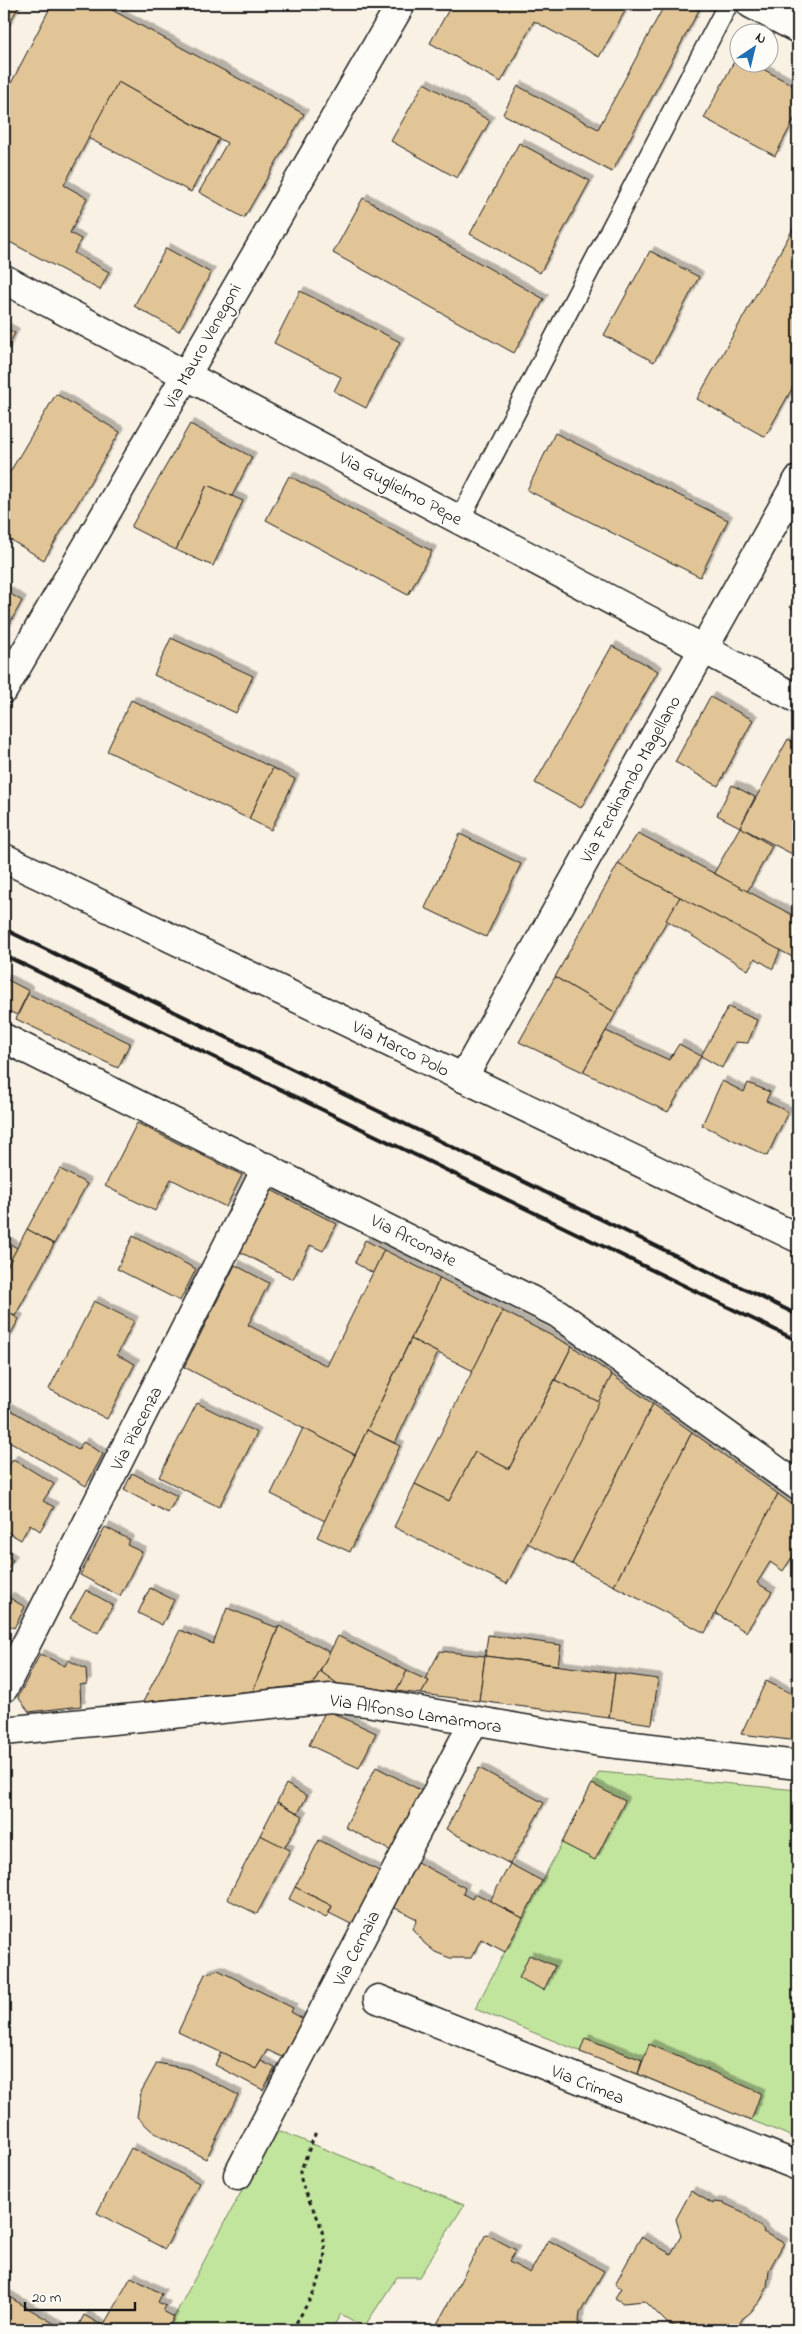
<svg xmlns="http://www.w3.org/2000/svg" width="802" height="2334" font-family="'Indie Flower',sans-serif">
<defs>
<filter id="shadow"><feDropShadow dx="4.5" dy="-4.5" stdDeviation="0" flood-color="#0004"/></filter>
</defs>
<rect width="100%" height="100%" fill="#f8f1e4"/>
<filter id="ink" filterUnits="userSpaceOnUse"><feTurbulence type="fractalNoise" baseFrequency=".02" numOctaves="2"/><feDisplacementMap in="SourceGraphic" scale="10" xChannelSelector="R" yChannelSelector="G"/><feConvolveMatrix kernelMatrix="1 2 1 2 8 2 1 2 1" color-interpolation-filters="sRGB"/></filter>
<g filter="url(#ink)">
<g fill="#c2e59e" stroke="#6f805d">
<path d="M599 1772 798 1790V2139L475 2009Z"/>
<path d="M275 2129 464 2205 419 2277H397L364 2327 341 2314 331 2330H167Z"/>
</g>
<g fill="#e2c596" stroke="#1c1c1c" filter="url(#shadow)">
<path d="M4 4H20L4 33Z"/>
<path d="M52 4H101L304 114 244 218 199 192 227 143 118 82 64 185 87 198 70 233 81 239 74 253 109 272 100 290 4 239V97Z"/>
<path d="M452 4H629L599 57 534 21 501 82 430 43Z"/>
<path d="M665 4H688L699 10 612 172 503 114 518 86 598 129Z"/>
<path d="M737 56 740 62H750L798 88V112L775 156 704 118Z"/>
<path d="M118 82 219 139 191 192 88 138Z"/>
<path d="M424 83 490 121 457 178 391 141Z"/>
<path d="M519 143 590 181 540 273 470 234Z"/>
<path d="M363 198 544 299 514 353 333 253Z"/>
<path d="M798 220V378L765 437 697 399Z"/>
<path d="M166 248 211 273 179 331 134 306Z"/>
<path d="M650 251 699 277 654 362 604 335Z"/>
<path d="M300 291 400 342 366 408 334 391 341 377 274 343Z"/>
<path d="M4 327 15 333 4 355Z"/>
<path d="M56 394 120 432 44 560 4 536V482Z"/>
<path d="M190 424 252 457 232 496 207 485 176 550 131 527Z"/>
<path d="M555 433 728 520 700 577 527 490Z"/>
<path d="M289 476 432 551 408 595 266 520Z"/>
<path d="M207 485 243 501 213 566 176 550Z"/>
<path d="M4 590 22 601 4 634Z"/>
<path d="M798 590V612L790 607Z"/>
<path d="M171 638 253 676 236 713 154 675Z"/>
<path d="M612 646 658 671 581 808 535 783Z"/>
<path d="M710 697 753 720 718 786 675 762Z"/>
<path d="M131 700 273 768 249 819 107 751Z"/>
<path d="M788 739 798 745V857L740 827Z"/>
<path d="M273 768 295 779 271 830 249 819Z"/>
<path d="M732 785 755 797 740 827 717 815Z"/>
<path d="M740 827 772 846 747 892 714 873Z"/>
<path d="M638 833 798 918V960L618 864Z"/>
<path d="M460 834 521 864 486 937 425 908Z"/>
<path d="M618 864 680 897 616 1013 555 977Z"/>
<path d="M680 897 780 950 773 969 755 958 748 970 666 920Z"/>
<path d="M555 977 616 1013 583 1072 519 1042Z"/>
<path d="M4 978 29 991 17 1015 4 1009Z"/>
<path d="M28 994 130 1043 118 1068 16 1019Z"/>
<path d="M728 1007 757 1020 748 1043 735 1042 722 1068 701 1056Z"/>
<path d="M606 1031 669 1060 679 1044 701 1056 668 1112 583 1072Z"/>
<path d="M722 1081 744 1092 748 1083 770 1092 766 1101 788 1112 767 1156 702 1125Z"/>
<path d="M137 1123 242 1175 226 1207 171 1179 155 1211 105 1186Z"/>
<path d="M60 1169 87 1184 54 1244 27 1229Z"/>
<path d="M271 1190 337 1224 323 1251 310 1245 293 1279 240 1252Z"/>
<path d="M27 1229 54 1244 15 1316 4 1310V1272Z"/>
<path d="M133 1236 196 1269 180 1301 117 1269Z"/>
<path d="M4 1240 17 1248 4 1272Z"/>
<path d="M365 1240 384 1250 373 1273 355 1263Z"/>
<path d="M384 1250 440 1278 355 1455 184 1367 235 1265 269 1283 248 1325 327 1366Z"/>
<path d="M440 1278 503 1311 473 1371 411 1339Z"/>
<path d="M94 1301 134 1321 117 1355 135 1364 107 1419 49 1389Z"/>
<path d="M4 1310 19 1319 4 1346Z"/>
<path d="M503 1311 572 1346 509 1469 475 1452 449 1501 415 1484Z"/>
<path d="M411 1339 438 1353 395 1443 367 1430Z"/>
<path d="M572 1346 612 1375 599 1402 555 1380Z"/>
<path d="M612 1375 653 1404 572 1564 527 1543Z"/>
<path d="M555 1380 599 1402 507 1584 394 1527 415 1484 449 1501 475 1452 509 1469Z"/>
<path d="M197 1403 257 1433 219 1507 159 1477Z"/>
<path d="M653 1404 692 1432 614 1586 572 1564Z"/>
<path d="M4 1406 78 1450 83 1442 103 1454 86 1486 4 1438Z"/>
<path d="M303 1428 355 1455 325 1521 271 1494Z"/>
<path d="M367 1430 400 1446 350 1552 317 1537Z"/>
<path d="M692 1432 778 1494 705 1633 614 1586Z"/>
<path d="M13 1459 54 1484 43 1501 54 1507 40 1531 30 1524 21 1540 4 1530V1474Z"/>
<path d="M132 1473 177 1496 168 1513 124 1490Z"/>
<path d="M778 1494 798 1509V1548L783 1571 770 1562 757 1583 772 1592 746 1632 715 1613Z"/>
<path d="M105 1527 130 1540 127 1545 142 1552 120 1596 80 1575Z"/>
<path d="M4 1554 13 1560 4 1574Z"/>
<path d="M150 1588 174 1600 162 1625 138 1613Z"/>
<path d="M86 1590 113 1605 98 1633 70 1618Z"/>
<path d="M8 1597 25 1607 14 1628 4 1622V1606Z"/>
<path d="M227 1608 278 1628 253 1691 143 1702 180 1630 213 1644Z"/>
<path d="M279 1626 330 1652 313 1684 253 1691Z"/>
<path d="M488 1635 561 1645 558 1665 485 1656Z"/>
<path d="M338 1636 407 1671 396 1691 339 1685 320 1671Z"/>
<path d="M440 1651 485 1656 479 1701 421 1694 429 1681 425 1679Z"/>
<path d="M40 1654 65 1666 68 1660 86 1669 87 1684 80 1685 81 1706 29 1712 18 1697Z"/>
<path d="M485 1656 615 1673 609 1718 479 1701Z"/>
<path d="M320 1671 339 1685 313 1684Z"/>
<path d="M407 1671 429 1681 421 1694 396 1691Z"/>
<path d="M615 1673 658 1679 652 1724 609 1718Z"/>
<path d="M766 1681 798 1697V1741L741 1734Z"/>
<path d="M326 1710 376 1733 359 1768 309 1745Z"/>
<path d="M376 1767 424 1792 393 1852 345 1827Z"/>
<path d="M479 1768 544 1803 510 1864 446 1829Z"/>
<path d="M286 1784 307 1796 298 1813 277 1802Z"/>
<path d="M592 1784 625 1801 595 1860 562 1843Z"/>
<path d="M277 1802 303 1816 284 1848 260 1835Z"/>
<path d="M260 1835 290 1850 257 1914 227 1899Z"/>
<path d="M319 1840 383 1873 355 1926 329 1913 332 1906 295 1887Z"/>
<path d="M417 1862 465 1888 463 1894 472 1899 475 1893 523 1918 505 1952 481 1939 471 1958H450L435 1952 424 1943 413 1928 417 1919 393 1907Z"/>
<path d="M510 1864 542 1881 523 1918 490 1901Z"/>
<path d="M295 1887 332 1906 326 1918 289 1899Z"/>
<path d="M529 1955 555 1966 544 1990 519 1978Z"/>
<path d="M218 1970 293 2008 291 2012 307 2021 286 2059 267 2050 256 2069 178 2032 205 1974Z"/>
<path d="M585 2038 642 2060 638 2074 580 2052Z"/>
<path d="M649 2044 761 2093 751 2121 638 2074Z"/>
<path d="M221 2052 256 2069 261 2061 275 2068 263 2090 215 2065Z"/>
<path d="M157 2063 188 2069 238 2095 206 2159 153 2132 137 2117 141 2092Z"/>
<path d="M131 2148 199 2183 165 2249 97 2213Z"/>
<path d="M691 2191 713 2204 714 2202 723 2203 743 2212 764 2230 763 2232 784 2243 769 2270 767 2287 761 2300 750 2313 742 2319 736 2330H684L667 2323 645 2301 623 2303 615 2298 621 2288 615 2284 641 2237 671 2254 681 2236 676 2219Z"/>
<path d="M486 2234 516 2250 509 2262 530 2273 548 2240 604 2271 580 2313 578 2330H444L436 2326Z"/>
<path d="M131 2277 162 2294 158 2302 166 2306 163 2311 174 2317 167 2330H76L84 2315 103 2326Z"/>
<path d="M4 2294 65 2330H4Z"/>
</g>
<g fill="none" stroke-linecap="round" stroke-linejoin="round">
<g stroke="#1c1c1c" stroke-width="22">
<path id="lane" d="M460 519 728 4"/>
</g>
<g stroke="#1c1c1c" stroke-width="31">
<g id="street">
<path d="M751 4 798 29"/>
<path d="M4 279 798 699"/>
<path d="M4 689 401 4"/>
<path d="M4 1038 557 1313 798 1486"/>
<path d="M463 1078 798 480"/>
<path d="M4 1688 267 1167"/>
<path d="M4 1731 331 1698 367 1702 600 1742 798 1765"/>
<path d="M378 1999 798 2166"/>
<path d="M238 2175 474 1721"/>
</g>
</g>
<g stroke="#1c1c1c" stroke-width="31">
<path id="secondary" d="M4 858 798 1238"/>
</g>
<path stroke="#1c1c1c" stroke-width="3" stroke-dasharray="4 4" stroke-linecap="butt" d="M292 2330C314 2292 336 2264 318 2219 312 2205 301 2188 300 2172L316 2132"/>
<use href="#lane" stroke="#fdfcf7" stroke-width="19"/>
<use href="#street" stroke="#fdfcf7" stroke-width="28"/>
<use href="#secondary" stroke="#fdfcf7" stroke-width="28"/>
<g stroke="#1c1c1c" stroke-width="4">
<path d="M4 929 798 1315"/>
<path d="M4 955 798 1341"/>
</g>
</g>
</g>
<g text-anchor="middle" stroke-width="4" stroke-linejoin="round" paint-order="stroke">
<g font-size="18" fill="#1c1c1c" stroke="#fdfcf7">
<text transform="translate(202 346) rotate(-61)" y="6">Via Mauro Venegoni</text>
<text transform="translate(401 488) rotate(28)" y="6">Via Guglielmo Pepe</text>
<text transform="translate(630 779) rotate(-61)" y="6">Via Ferdinando Magellano</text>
<text transform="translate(401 1048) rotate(26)" y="6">Via Marco Polo</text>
<text transform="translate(414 1240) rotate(27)" y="6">Via Arconate</text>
<text transform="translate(136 1428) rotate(-63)" y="6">Via Piacenza</text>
<text transform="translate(416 1713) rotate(9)" y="6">Via Alfonso Lamarmora</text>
<text transform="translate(356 1948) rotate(-63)" y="6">Via Cernaia</text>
<text transform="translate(588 2084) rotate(22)" y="6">Via Crimea</text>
</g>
</g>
<rect width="802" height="2334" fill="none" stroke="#fdfcf7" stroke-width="20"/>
<rect x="10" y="10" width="782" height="2314" fill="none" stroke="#1c1c1c" stroke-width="2" filter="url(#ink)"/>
<g transform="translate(754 48) rotate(35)"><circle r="24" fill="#fdfcf7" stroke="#a3a29f"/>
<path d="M0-4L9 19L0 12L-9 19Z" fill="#1f6fb2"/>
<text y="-8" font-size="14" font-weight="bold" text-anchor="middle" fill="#1c1c1c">N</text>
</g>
<path d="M25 2302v8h110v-8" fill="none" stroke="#1c1c1c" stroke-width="2.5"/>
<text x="32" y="2302" font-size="15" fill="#1c1c1c" stroke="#fdfcf7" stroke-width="4" paint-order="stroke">20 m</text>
</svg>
